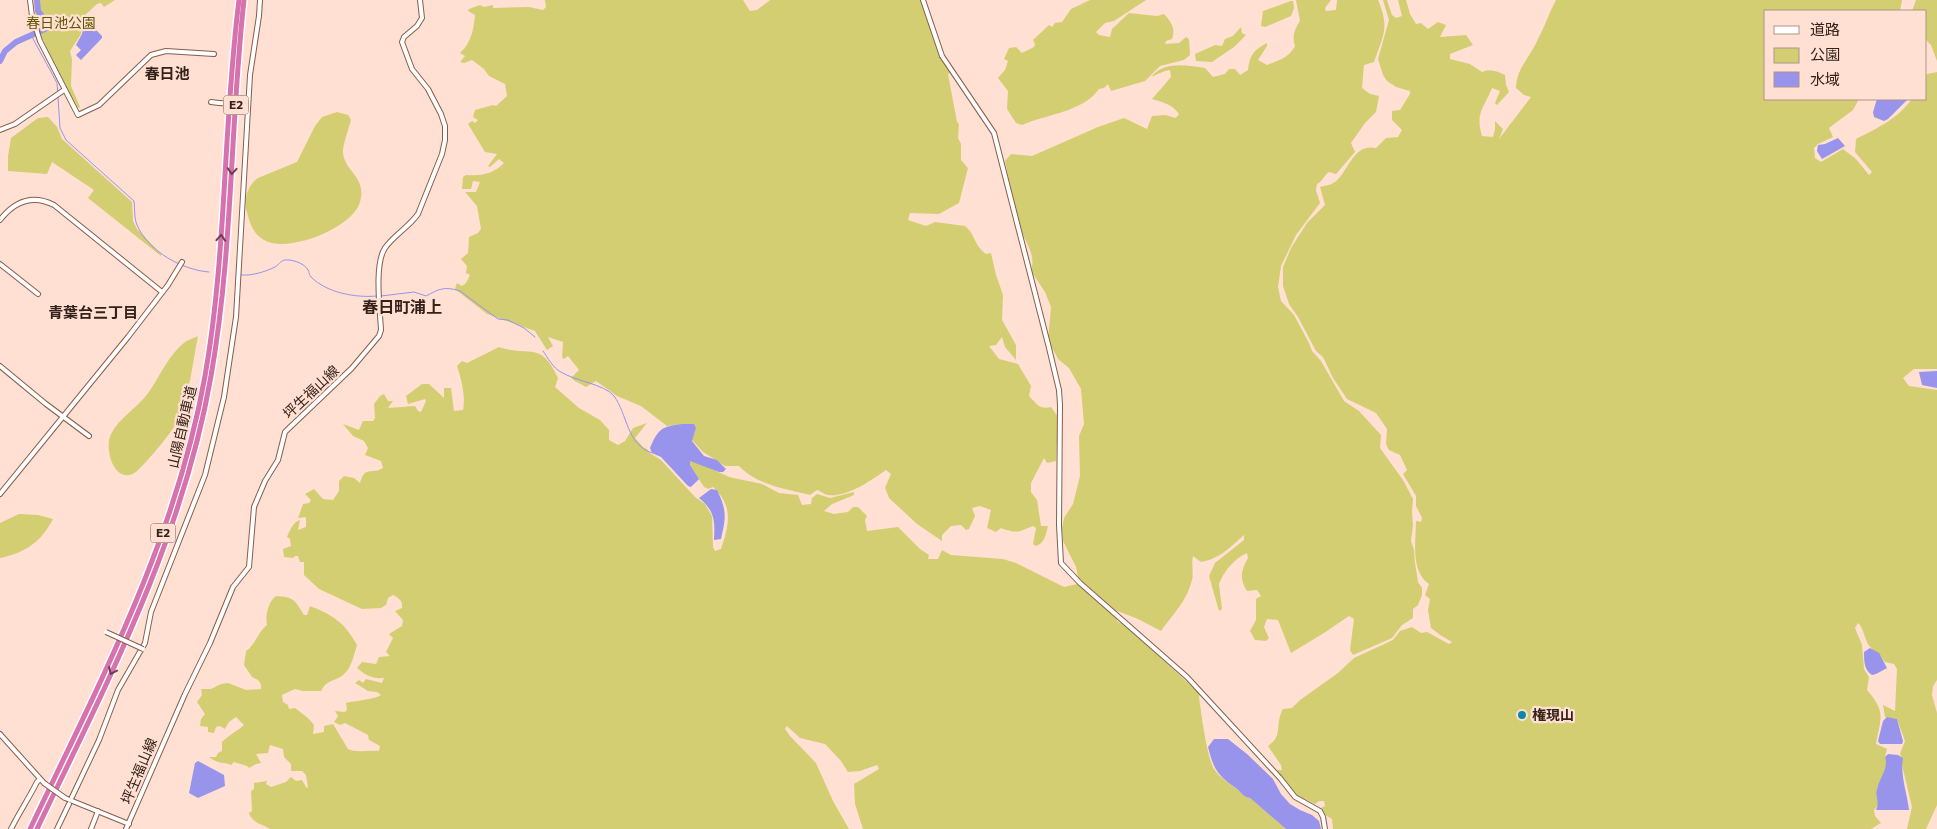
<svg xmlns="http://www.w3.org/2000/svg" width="1937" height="829" font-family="Commissioner,'Noto Sans JP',sans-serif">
<rect width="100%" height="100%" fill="#ffe0d2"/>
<g fill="#d4ce72">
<path d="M34 0H115L104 7 101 3 97 4 84 16 81 34 70 51 72 59 71 86 80 107 78 108C60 75 36 38 34 0Z"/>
<path d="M545 0H743L750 11 757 10 770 0H922L940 55 950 73 948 74 957 122 959 124 958 138 961 144V160L968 168 959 203 939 214 910 213 908 220 926 226 935 222 965 226C976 235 973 244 986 254L991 253 996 275 1003 295 1002 320 1016 345V360L1005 347 1002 337 996 345 989 346 999 359 1018 364 1031 386 1029 396C1037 404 1039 410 1051 407L1058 417 1056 461 1047 463 1044 458 1031 483V492L1037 500 1041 526H1048C1046 534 1045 543 1036 546L1033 544 1036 528 1033 526C1018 532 1018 534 1001 528L996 532 987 528 991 510 980 506 972 508 975 516 969 529 966 530 961 525 951 526 942 535V541L917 524 889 498 885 488 891 474 886 470C872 480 846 498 828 495 825 495 821 491 817 490L810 495C786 489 757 485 739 466H725L703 452 692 440 696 428 682 424 667 426 641 406 617 396 596 381 586 387 575 381 571 378 579 370 568 356 564 359 562 357 563 342 548 337 553 346 547 350 535 331 487 314 455 289 457 283 462 286 466 283 470 275 466 273 467 266 461 259 468 253 469 237 478 233 481 229 477 206 465 192H476L480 182 473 181 471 189H462L463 177 466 175C482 176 493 174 504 163L499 159 490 167 488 166 497 154 485 152 468 124 472 121 475 123 478 120 473 117 475 110 493 105 496 106 507 96 505 84 489 76 484 69 472 60 464 63 460 62 465 56 460 53C471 44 474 28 475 15L468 11 469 9 480 5 484 7 493 5V8L529 7 543 10 546 7Z"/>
<path d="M1090 0H1146L1114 21 1105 23 1096 32 1099 35 1110 37 1112 29 1129 13 1157 16 1164 14C1171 22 1176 28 1172 39L1166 41 1165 44 1179 43 1186 37 1189 39 1190 55 1184 60 1160 66 1145 81 1111 91 1108 84 1104 88 1099 89C1083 112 1047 114 1022 125L1016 123 1007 109 1008 91 998 78 1005 70 1008 61 1004 59 1009 48 1016 47 1022 53 1034 47 1035 44 1033 40 1049 25 1052 27 1055 23 1062 22 1071 9Z"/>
<path d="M1296 0H1331L1325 8 1326 11 1336 10 1337 0H1378C1390 28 1383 36 1374 62L1364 65 1362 88 1370 94 1379 96 1376 112 1365 123 1351 143 1355 152 1336 174 1329 172C1324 175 1323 181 1317 184L1316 190 1320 203 1296 235 1281 266 1278 287 1281 301 1294 315 1309 343 1312 351 1321 361 1344 401 1359 411 1381 435 1380 448 1403 480 1413 499 1412 512 1413 525 1411 541 1414 550 1415 563 1418 582 1422 588V595L1418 605 1413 609V618L1402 625 1392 638 1353 655 1350 650 1354 619 1349 616 1324 633 1291 653 1278 620 1267 619 1264 627 1269 638 1266 641 1255 640 1250 631 1256 620V599L1261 596 1257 590 1247 591C1239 578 1241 570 1248 558L1247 553C1234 559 1224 571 1219 584L1222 609 1219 611 1209 576 1215 563 1244 540V535C1229 548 1221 558 1201 562L1193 556C1191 564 1194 572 1192 580 1187 601 1173 614 1161 631L1138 619 1115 610 1078 577 1076 567 1063 541 1062 528 1064 518 1073 504 1080 476 1079 436 1084 424 1081 389 1069 368 1058 359 1048 340 1051 307 1045 292 1031 271C1036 255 1027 245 1021 230 1013 208 1010 183 1005 161L1011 154 1032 156 1098 127 1124 118 1147 129 1152 116 1165 115 1176 118 1179 114C1173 105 1163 102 1152 99L1171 77 1170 70 1165 71 1151 77C1164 61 1186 65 1205 68L1213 77 1225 74 1229 69H1235L1240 75 1248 70C1250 54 1254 50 1267 43V46L1258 60 1267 65C1279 60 1289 58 1295 46 1292 36 1294 30 1300 21Z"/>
<path d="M1383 0H1387L1392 15 1396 18 1402 16 1398 0H1406L1410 14 1416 24 1421 23 1428 29 1438 22 1446 25 1440 37 1466 35 1473 45 1450 54V59L1470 64 1482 72C1490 68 1498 72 1505 75L1506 85 1509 92 1497 105 1495 103 1500 91 1492 88C1484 108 1475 113 1482 136L1493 137 1495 129V121L1503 129 1499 139 1531 97 1524 95 1516 88C1516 69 1531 56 1538 39 1545 26 1549 13 1556 0H1902L1900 11H1766V99H1859L1853 110 1829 128 1833 137 1818 144 1814 148 1815 158 1821 162 1843 149 1856 159 1869 175 1872 172 1855 152 1856 139C1879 127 1896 120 1912 99H1926V77L1927 74 1937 72V369H1914L1903 378 1909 386 1937 390V680L1933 686 1932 695 1937 713V805L1926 829H1907L1912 807 1902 765V758L1900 754 1905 741 1897 719 1885 717 1883 705 1895 711 1897 669 1894 664 1885 662C1880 655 1873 651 1868 644 1864 637 1864 629 1858 623L1855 628 1862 645 1864 669 1869 677 1867 690C1886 712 1881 717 1876 744L1887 749 1885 757 1887 762 1882 780 1877 787 1879 804 1874 810 1875 816 1881 823 1871 829H1333L1332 819 1325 815 1321 808 1325 806 1324 801H1319L1315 804 1298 796 1293 791 1277 770H1282L1281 765 1268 746C1284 735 1274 725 1283 709L1292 708 1300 700 1338 673 1354 658 1393 640 1400 631 1412 627 1421 633 1427 632 1449 644 1452 642 1440 635 1431 628 1428 610 1430 599 1425 595 1429 584C1410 571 1416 540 1416 521L1421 522 1422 518 1416 506V496L1403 474 1407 470 1400 455 1389 450 1386 444 1387 429 1376 413 1347 399 1333 378 1323 357 1316 351 1298 317 1289 304 1283 286V267L1291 248 1307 223 1325 205 1320 187C1324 186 1331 185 1335 182 1349 171 1353 143 1376 148L1386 138 1398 137 1402 130 1392 120V111L1400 110 1410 94V91L1396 87 1387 81 1383 75 1378 59 1389 20Z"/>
<path d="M1916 0H1937V61L1931 45 1926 40V11H1912Z"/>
<path d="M1291 1H1293L1294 8 1291 16 1265 27 1261 26 1263 11Z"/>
<path d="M1241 27 1242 33 1246 35 1234 47 1212 62 1196 61 1195 54 1215 45 1222 46 1225 39 1233 36Z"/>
<path d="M337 112 348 115 351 120C349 128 342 147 343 153 345 172 367 177 360 202 353 228 287 254 264 240 252 233 249 221 246 208 244 197 249 184 258 178L297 162 315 126 322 117Z"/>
<path d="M48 117 57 127 62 139 132 202 133 221 137 229 161 254V256L88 198 94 190 52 162 47 174 8 171V156L11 138 38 118Z"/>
<path d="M198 336C193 361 190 389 181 414 178 426 147 462 137 471 116 488 103 450 111 434 119 418 138 407 149 392 160 376 169 354 185 342 188 340 194 338 198 336Z"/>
<path d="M499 347C529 357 541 340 558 378L555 387 579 408 600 420 609 430V440L618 445 625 441 633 428 647 423 635 438 643 447 648 450V452L661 460 695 497 705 504 712 516 713 547 715 551 721 549C729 525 734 506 713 487L708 489 704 487 690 465V461L697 462 729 477 762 484 779 493 798 495 802 505 811 504 812 498 817 494 830 498 854 492V495L832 504 824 511 834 514 848 512 853 507H858L867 516 865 520 867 531 898 527 920 549 929 555 928 559H938L942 550 951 555 1003 559 1016 563 1064 587 1077 584 1114 615 1118 622 1124 624 1200 694 1199 697C1201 712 1207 758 1214 769 1220 778 1230 784 1238 790 1243 794 1244 797 1250 798L1286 829H863L855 804 854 784 879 769 877 765 860 771 848 772 841 761 825 744 800 738 787 726 785 729 790 736 816 763 833 801 849 829H270C262 824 252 823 249 813L252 811 251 791 254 789V783L267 781 266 784 271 787 286 782 291 777 296 781 302 780 306 787 308 788 306 775 302 771H291V764L284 757 283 749 270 745 268 753 256 754 261 763 256 764 249 768 247 766 234 762 231 765C223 761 219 765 209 757H216L218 753 222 751V742C229 735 236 732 244 725L236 717 229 722 225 729 220 726 216 727 214 733 208 732V727L200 726 201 719 205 714 197 702 202 695 201 689H211L221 684 228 683 246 690 261 689V684L258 680 252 677 244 665 246 651C255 645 258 632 267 625 265 616 268 602 276 596 294 597 295 600 304 615H307L310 606C333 615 345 623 357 645 354 654 352 668 343 675 334 682 327 679 321 691H303L295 689 282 695 283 702 288 705 289 709 295 708 308 718 314 725 313 734 324 732V726L333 724 348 749C355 753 371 750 379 751L380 746 369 740 368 735 345 723 340 725 334 722 338 716 335 711 345 712 347 710 346 703C354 701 376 699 381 695L377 692 368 691 355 683 359 680 363 683 366 679 382 683 384 678C372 679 365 675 357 668L362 662 376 664 379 657 390 656 386 652 393 638 389 634 402 626 403 620 395 611 402 608C403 601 399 598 393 595L388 598 386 605 381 608 362 609 319 589 304 575V562H300L298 556H295L293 558 284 557 283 549 291 546 290 539 287 537C290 530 293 522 300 520L298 530 306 527V517L298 518 303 504 309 503 311 500 305 494 314 489 323 499 333 500 339 491V481L344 476 354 478 360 483C365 465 371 475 383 468L381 461 365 455 368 448 364 441 353 436 343 424 359 430 363 421H373L375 418 374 404 380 396 384 394 388 401H393L388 408 415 406 418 411 421 412 426 401 425 399 408 404 406 396 422 384H429L444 398V388H451L454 411 463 410C466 397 461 378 457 366L462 361 467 363Z"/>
<path d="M19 514 38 515 53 519C41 542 25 553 0 558V523Z"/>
</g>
<g fill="#9893eb">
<path d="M85 19 102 36V38L81 60 76 55 81 50 76 45 82 34Z"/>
<path d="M1877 99H1908L1888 119 1884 121 1874 117 1873 112Z"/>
<path d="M1838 138 1845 146 1822 159 1817 151 1818 145 1825 144Z"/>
<path d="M1937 371V388L1922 385 1919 372Z"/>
<path d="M682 424H694L696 428 692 441 704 456 717 460 726 469 723 472H719L690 461V465L699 479 691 487 688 486 661 457 652 453 650 448C659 428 661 427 682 424Z"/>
<path d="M711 489 717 490C727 510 726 518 721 539L714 540C715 521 715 511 699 498Z"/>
<path d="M1870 648 1879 653 1887 668 1876 674 1872 675C1864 670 1864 661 1864 652Z"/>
<path d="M1887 717 1897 719 1903 741 1902 744H1880L1878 741 1883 721Z"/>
<path d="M1214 739H1228L1247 754 1273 779 1281 794 1290 804 1300 810 1312 815 1319 821 1321 829H1286L1250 798C1243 797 1242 793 1237 789 1217 775 1214 770 1208 747Z"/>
<path d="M1888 754 1898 755 1903 758C1900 775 1907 793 1909 810H1876C1880 802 1875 797 1877 789 1879 779 1889 768 1885 757Z"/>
<path d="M198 761 224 775 225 786 198 798 189 793 195 763Z"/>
</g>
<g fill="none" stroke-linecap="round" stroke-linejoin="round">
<g stroke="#9893eb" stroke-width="1">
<path d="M31 35 57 83 60 128 66 140 134 201C135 209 134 218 137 225 148 251 182 270 209 272"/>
<path d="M241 275C251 276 265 272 275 267 280 264 281 259 288 260 294 260 305 264 308 270 310 273 308 273 311 277 327 293 356 298 377 296"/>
<path d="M381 296 414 292 426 296C439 289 444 286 460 291L498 319 508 320 524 328 535 337"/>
<path d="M543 351C548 358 553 368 561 372 575 381 604 384 614 396 628 415 626 444 652 453"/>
</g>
<path stroke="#9893eb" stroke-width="6" d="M0 61 5 51 16 42 45 29 46 21 38 11 37 0"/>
<g stroke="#885c49" stroke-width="6">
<g id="secondary">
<path d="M30 0 32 16 40 41 78 115 99 105 151 55 166 51 214 54"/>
<path d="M923 0 942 56 994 133 1049 348 1059 390 1060 405 1059 525 1061 563 1080 583 1187 677 1280 778 1295 797 1320 811 1323 817 1325 829"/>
<path d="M211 102 219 103"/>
<path d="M0 130 15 124 64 90"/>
<path d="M0 220C14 202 32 194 54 205L162 292"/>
<path d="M0 264 38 294"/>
<path d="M0 366 46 404 89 436"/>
<path d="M0 494 128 337 168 285 182 262"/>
<path d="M0 734 44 783"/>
<path d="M72 797 99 740 118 690 145 643 151 612 205 475 224 397 236 317 250 75 259 16 260 0"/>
<path d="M65 798 129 824"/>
<path d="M11 829C19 813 29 798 37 782L40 779"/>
<path d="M57 829 69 804"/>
<path d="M91 829 98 811"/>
<path d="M126 829 185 694 210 643 233 587 249 567 254 507 265 481 278 460 285 432 352 368 379 336 381 330C380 310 374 264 385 248 394 235 409 227 418 214L442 154 445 140V126L441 114 428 89 412 69 402 42 404 37 417 26 422 18 420 0"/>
</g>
</g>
<g stroke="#fff" stroke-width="8">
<g id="highway">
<path d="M30 829C100 682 176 539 205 376 227 252 223 125 239 0"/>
<path d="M37 829C107 683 183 538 211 376 233 252 230 125 244 0"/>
</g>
</g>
<use href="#secondary" stroke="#fff" stroke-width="4"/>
<use href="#highway" stroke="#d672ad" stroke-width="5"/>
<g stroke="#885c49" stroke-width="6" stroke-linecap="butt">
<g id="secondary-bridge">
<path d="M219 103 248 105"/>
<path d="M106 632 143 649"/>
<path d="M44 783 65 798"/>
</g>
</g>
<use href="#secondary-bridge" stroke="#fff" stroke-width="4"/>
</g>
<defs><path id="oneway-chevron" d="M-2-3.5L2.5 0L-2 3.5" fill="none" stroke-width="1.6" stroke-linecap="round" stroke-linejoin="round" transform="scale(1.25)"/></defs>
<g stroke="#6d3e4d">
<use href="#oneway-chevron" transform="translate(232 171) rotate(94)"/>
<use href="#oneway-chevron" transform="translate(221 238) rotate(-86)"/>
<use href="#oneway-chevron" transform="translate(112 671) rotate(115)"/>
</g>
<circle fill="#0d88ab" stroke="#ffe0d2" stroke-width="2" cx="1522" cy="715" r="5"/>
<g text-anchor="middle" stroke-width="4.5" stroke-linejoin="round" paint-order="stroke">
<g fill="#ffe0d2" stroke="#715b51" stroke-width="1">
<rect x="223.5" y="95.5" width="25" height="19" rx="4"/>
<rect x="150.5" y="523.5" width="25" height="19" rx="4"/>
</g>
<g font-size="12" font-weight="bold" fill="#34221a">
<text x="236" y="109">E2</text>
<text x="163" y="537">E2</text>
</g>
<g font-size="14" fill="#5c5600" stroke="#ffe0d2">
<text x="61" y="28">春日池公園</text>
</g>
<g font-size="14" fill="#34221a" stroke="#ffe0d2">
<text transform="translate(311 392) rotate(-43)" y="5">坪生福山線</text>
<text transform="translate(182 427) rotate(-77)" y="5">山陽自動車道</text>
<text transform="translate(139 771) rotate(-67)" y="5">坪生福山線</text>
</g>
<g font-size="14" font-weight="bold" fill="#34221a" stroke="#ffe0d2" text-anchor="start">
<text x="1532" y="720">権現山</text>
</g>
<g font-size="15" font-weight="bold" fill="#34221a" stroke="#ffe0d2">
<text x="167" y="79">春日池</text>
<text x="93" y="318">青葉台三丁目</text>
</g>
<g font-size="16" font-weight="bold" fill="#34221a" stroke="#ffe0d2">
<text x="402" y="313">春日町浦上</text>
</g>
</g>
<rect x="1764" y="10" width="162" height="90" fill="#ffe0d2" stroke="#ae9488"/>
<rect x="1774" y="26" width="25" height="8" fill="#ffffff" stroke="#ae9488"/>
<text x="1810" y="35" font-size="15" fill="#34221a">道路</text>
<rect x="1774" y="48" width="25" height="15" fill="#d4ce72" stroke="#ae9488"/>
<text x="1810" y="60" font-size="15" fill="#34221a">公園</text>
<rect x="1774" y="72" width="25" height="15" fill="#9893eb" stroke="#ae9488"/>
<text x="1810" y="85" font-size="15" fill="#34221a">水域</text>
</svg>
